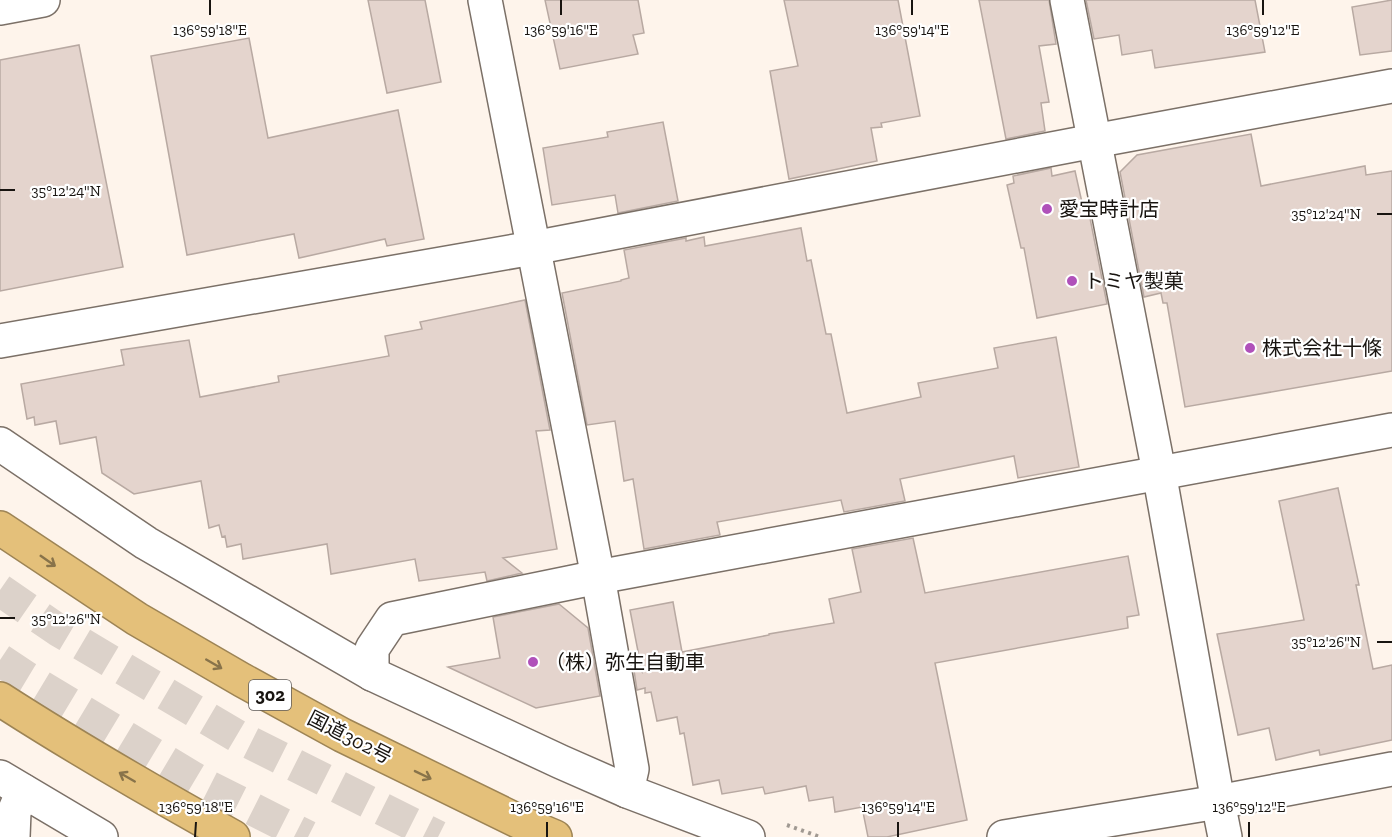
<svg xmlns="http://www.w3.org/2000/svg" width="1392" height="837" font-family="'Zilla Slab','Noto Sans JP',serif">
<rect width="100%" height="100%" fill="#fef4eb"/>
<g fill="#e4d4cd" stroke="#b8a9a2" stroke-width="1.5">
<path d="M368 0H425L441 82 387 93Z"/>
<path d="M545 0H638L644 33 633 35 638 54 560 69Z"/>
<path d="M784 0H898L920 116 881 123 882 127 871 128 877 161 789 179 770 71 798 66Z"/>
<path d="M979 0H1049L1056 44 1039 46 1049 102 1041 103 1045 131 1006 139Z"/>
<path d="M1086 0H1255L1265 52 1155 68 1152 50 1122 55 1119 35 1094 39Z"/>
<path d="M1392 0V51L1360 55 1352 7Z"/>
<path d="M249 38 268 138 398 110 424 239 387 246 385 239 299 258 294 234 187 255 151 56Z"/>
<path d="M79 45 123 267 0 291V60Z"/>
<path d="M663 122 678 201 618 213 615 195 552 205 543 148 608 137 607 132Z"/>
<path d="M1251 134 1261 186 1365 166 1366 175 1392 171V371L1185 407 1167 303H1163L1161 293 1144 297 1120 172 1137 155Z"/>
<path d="M1051 168 1052 176 1075 171 1083 207 1087 203 1107 304 1037 318 1024 248H1021L1007 185 1014 183 1013 176Z"/>
<path d="M801 228 807 261 811 260 826 334H831L847 413 921 397 918 383 998 368 994 348 1056 337 1079 467 1018 478 1014 456 900 479 905 501 844 512 841 500 717 522 720 535 644 549 633 479 624 481 615 421 587 425 562 293 621 281V280L629 278 624 250 686 238V241L704 237 705 246Z"/>
<path d="M525 300 550 430 536 431 557 549 503 558 522 573 487 581 485 572 419 581 415 559 331 574 327 544 243 559 241 544 227 547 225 536 222 537 219 525 209 528 201 481 134 494 102 473 96 437 60 444 56 421 35 425 34 417 27 419 21 384 124 365 121 350 189 340 200 397 279 382 278 376 389 356 385 336 422 329 420 322Z"/>
<path d="M1338 488 1359 585H1356L1373 669 1392 665V740L1320 755 1319 750 1276 760 1269 728 1238 735 1217 634 1304 620 1279 501Z"/>
<path d="M913 538 925 593 1128 556 1139 615 1127 617 1128 628 935 663 967 820 887 837H868L862 807 835 812 833 797 809 801 806 786 765 794 763 787 722 794 719 780 693 785 684 733 680 734 677 717 657 721 651 692 645 693V688L637 690 633 664 642 672 630 610 673 602 682 652 769 635V634L834 623 829 599 861 592 852 549Z"/>
<path d="M559 604 588 628 600 696 536 708 448 667 500 658 493 617Z"/>
</g>
<g fill="none" stroke-linecap="round" stroke-linejoin="round">
<g stroke="#dcd2ca" stroke-width="33" stroke-dasharray="33 16" stroke-linecap="butt">
<path d="M0 590 58 630 237 736 438 837"/>
<path d="M0 660 27 678 205 785 308 837"/>
</g>
<g stroke="#7b7067" stroke-width="36">
<g id="minor">
<path d="M485 0 598 577 632 769 627 791"/>
<path d="M1067 0 1159 472 1218 802 1225 837"/>
<path d="M0 8 43 0"/>
<path d="M0 341 533 248 1094 141 1392 86"/>
<path d="M0 444 146 543 372 674 561 762 627 791 748 837"/>
<path d="M372 674V649L392 619 598 577 1392 430"/>
<path d="M0 777 101 837"/>
<path d="M13 837 14 812 23 791"/>
<path d="M1004 837 1218 802 1392 769"/>
</g>
</g>
<g stroke="#9d8455" stroke-width="36">
<g id="highway">
<path d="M0 528 137 619 242 680 342 735 524 824 555 837"/>
<path d="M0 699C76 748 154 793 233 837"/>
</g>
</g>
<path stroke="#a09992" stroke-width="4" stroke-dasharray="3 4.5" stroke-linecap="butt" d="M787 825 820 837"/>
<use href="#minor" stroke="#fff" stroke-width="33"/>
<use href="#highway" stroke="#e4c07a" stroke-width="33"/>
</g>
<defs><path id="oneway-shaft" d="M-6 0H5M1.5-3L5.5 0L1.5 3" fill="none" stroke-width="1.6" stroke-linecap="round" stroke-linejoin="round" transform="scale(1.5)"/></defs>
<g stroke="#88734a">
<use href="#oneway-shaft" transform="translate(48 561) rotate(35)"/>
<use href="#oneway-shaft" transform="translate(214 664) rotate(30)"/>
<use href="#oneway-shaft" transform="translate(423 775) rotate(26)"/>
<use href="#oneway-shaft" transform="translate(127 777) rotate(-150)"/>
</g>
<path fill="none" stroke="#181410" stroke-width="2" d="M210 15V0M561 15V0M912 15V0M1263 15V0M0 190H15M1377 214H1392M0 618H15M1377 642H1392M195 837 196 822M547 837V822M898 837V822M1249 837V822"/>
<g fill="#b051ba" stroke="#fff" stroke-width="2">
<circle cx="1047" cy="209" r="6"/>
<circle cx="1072" cy="281" r="6"/>
<circle cx="1250" cy="348" r="6"/>
<circle cx="533" cy="662" r="6"/>
</g>
<g text-anchor="middle" stroke-width="4.5" stroke-linejoin="round" paint-order="stroke">
<rect fill="#fff" stroke="#5d5a58" stroke-width="1.5" x="249" y="680" width="42" height="30" rx="4.5"/>
<g font-size="18" font-weight="bold" fill="#181410">
<text x="270" y="701">302</text>
</g>
<g font-size="20" fill="#181410" stroke="#fff" text-anchor="start">
<text x="1059" y="216">愛宝時計店</text>
<text x="1084" y="288">トミヤ製菓</text>
<text x="1262" y="355">株式会社十條</text>
<text x="545" y="669">（株）弥生自動車</text>
</g>
<g font-size="20" fill="#181410" stroke="#fff">
<text transform="translate(350 737) rotate(27)" y="7">国道302号</text>
</g>
</g>
<g font-size="15" text-anchor="middle" fill="#181410" stroke="#fff" stroke-width="4.5" stroke-linejoin="round" paint-order="stroke">
<text x="210" y="35">136°59'18"E</text>
<text x="561" y="35">136°59'16"E</text>
<text x="912" y="35">136°59'14"E</text>
<text x="1263" y="35">136°59'12"E</text>
<text x="66" y="196">35°12'24"N</text>
<text x="1326" y="219">35°12'24"N</text>
<text x="66" y="624">35°12'26"N</text>
<text x="1326" y="647">35°12'26"N</text>
<text x="196" y="812">136°59'18"E</text>
<text x="547" y="812">136°59'16"E</text>
<text x="898" y="812">136°59'14"E</text>
<text x="1249" y="812">136°59'12"E</text>
</g>
</svg>
